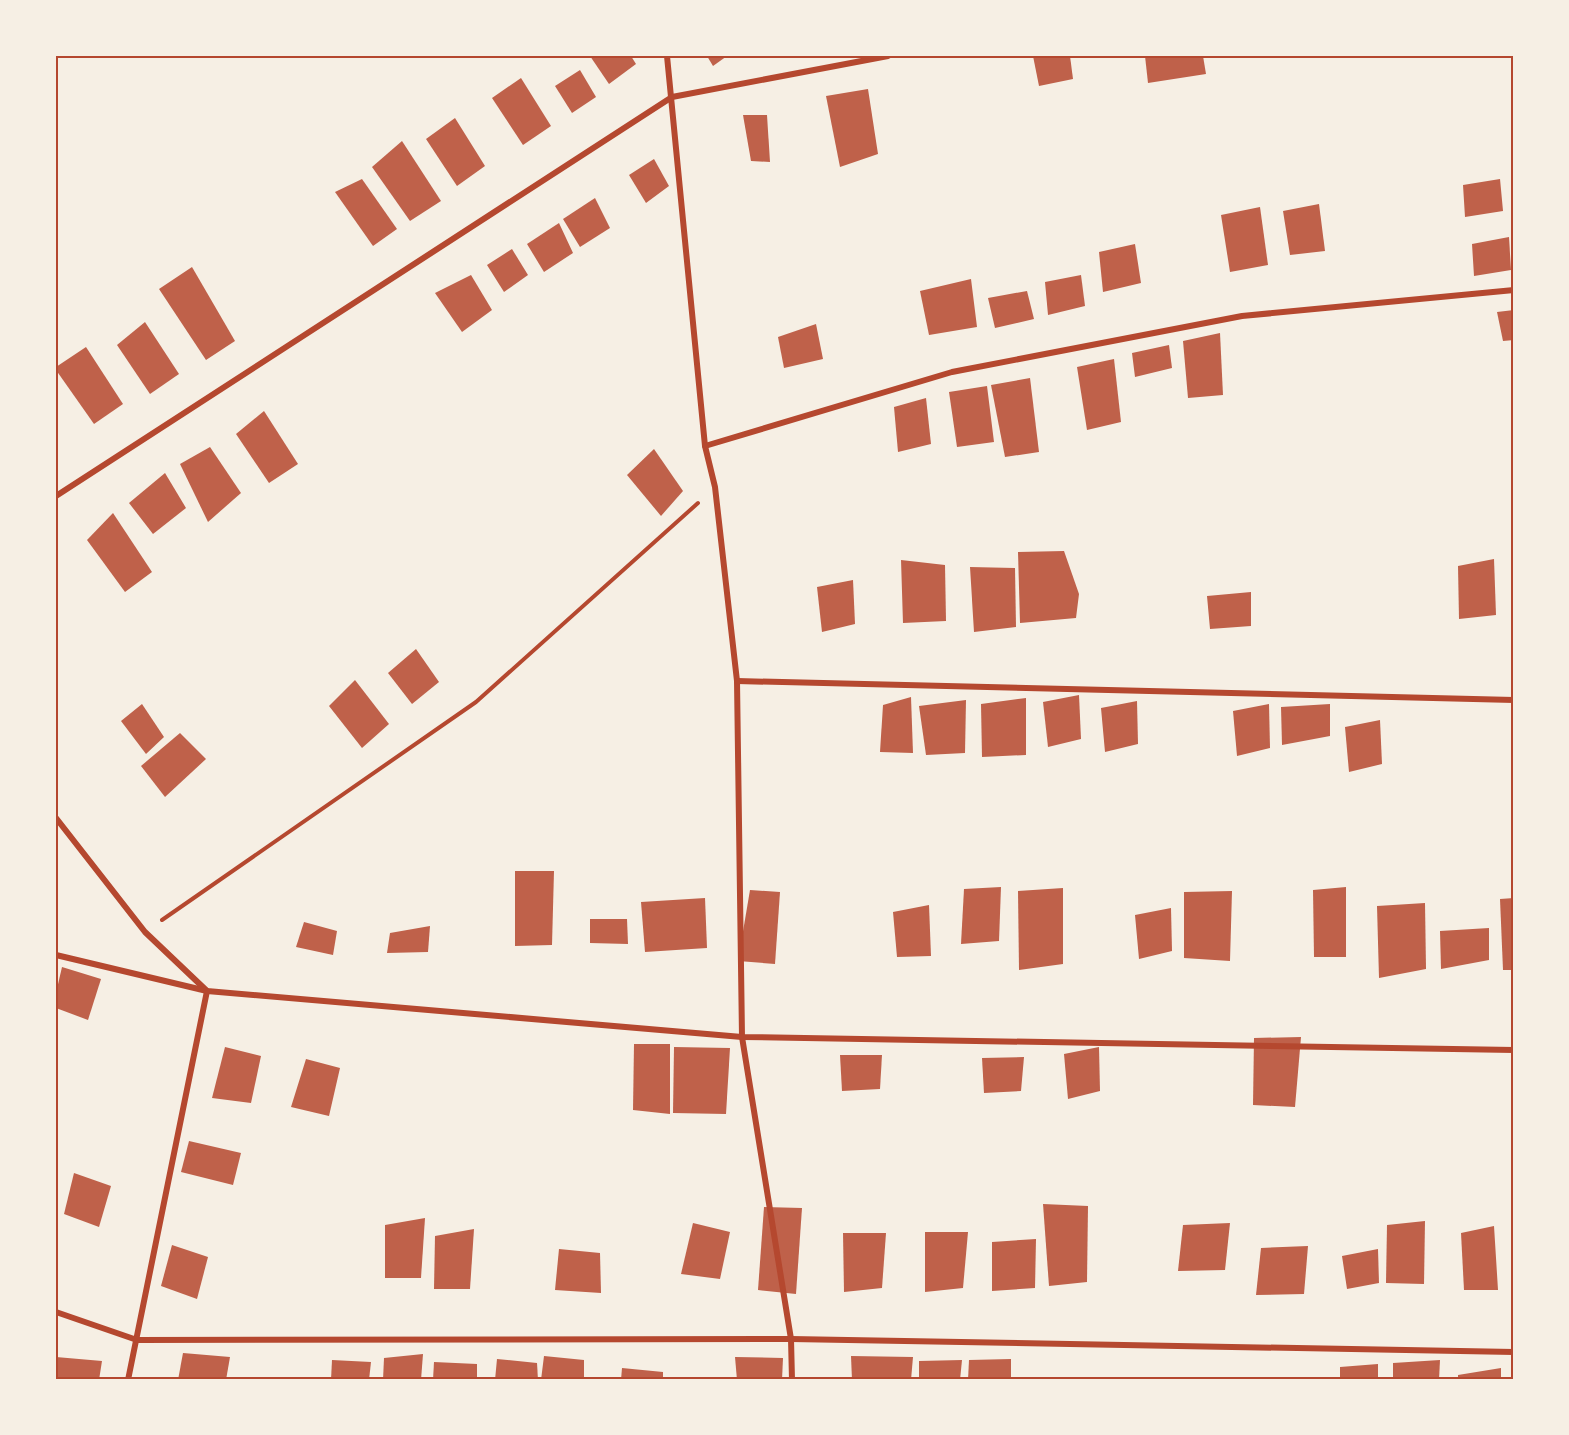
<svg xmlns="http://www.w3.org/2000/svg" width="1569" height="1435" font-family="Karla,sans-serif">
<rect width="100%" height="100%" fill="#f6efe4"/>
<g fill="#bf614a">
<path d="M590 56H631L636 64 609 84Z"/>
<path d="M707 56H727L713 66Z"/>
<path d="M1033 56H1070L1073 79 1039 86Z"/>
<path d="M1145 56H1203L1206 74 1148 83Z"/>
<path d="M580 70 596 97 572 113 555 86Z"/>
<path d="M521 78 551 126 523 145 492 98Z"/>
<path d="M868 89 878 154 840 167 826 96Z"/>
<path d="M743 115H767L770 162 751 161Z"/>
<path d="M455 118 485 166 457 186 426 139Z"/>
<path d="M402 141 441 201 410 221 372 167Z"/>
<path d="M654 159 669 186 646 203 629 175Z"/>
<path d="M362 179 397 229 373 246 335 192Z"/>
<path d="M1500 179 1503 211 1465 217 1463 185Z"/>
<path d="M595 198 610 228 580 247 563 219Z"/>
<path d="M1319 204 1325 251 1290 255 1283 211Z"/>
<path d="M1260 207 1268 265 1230 272 1221 215Z"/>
<path d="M559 223 573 253 544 272 527 244Z"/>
<path d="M1509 237 1511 270 1474 276 1472 244Z"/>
<path d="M1135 244 1141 283 1103 292 1099 252Z"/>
<path d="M512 249 528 275 504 292 487 265Z"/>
<path d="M192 267 235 341 206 360 159 289Z"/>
<path d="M471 275 492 310 462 332 435 293Z"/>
<path d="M1081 275 1085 306 1048 315 1045 282Z"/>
<path d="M971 279 977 327 929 335 920 291Z"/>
<path d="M1027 291 1034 319 995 328 988 298Z"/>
<path d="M1514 310V340L1503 341 1497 312Z"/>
<path d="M145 322 179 374 150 394 117 345Z"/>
<path d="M816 324 823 359 784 368 778 337Z"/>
<path d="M1220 333 1223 395 1188 398 1183 341Z"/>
<path d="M1169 345 1172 368 1135 377 1132 353Z"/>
<path d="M86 347 123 404 94 424 56 370V367Z"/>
<path d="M1114 359 1121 422 1087 430 1077 367Z"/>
<path d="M1030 378 1039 452 1005 457 991 385Z"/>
<path d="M987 386 994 442 957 447 949 392Z"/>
<path d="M926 398 931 444 898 452 894 407Z"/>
<path d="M264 411 298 464 269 483 236 434Z"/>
<path d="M210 447 241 493 208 522 180 464Z"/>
<path d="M654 449 683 491 661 516 627 475Z"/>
<path d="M165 473 186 508 153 534 129 503Z"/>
<path d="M113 513 152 572 125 592 87 540Z"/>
<path d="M1064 551 1079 594 1076 618 1020 623 1018 552Z"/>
<path d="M1494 559 1496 615 1459 619 1458 566Z"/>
<path d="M901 560 945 565 946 621 903 623Z"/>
<path d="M970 567 1015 568 1016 627 974 632Z"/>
<path d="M853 580 855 624 822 632 817 587Z"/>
<path d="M1251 592V626L1210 629 1207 596Z"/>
<path d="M416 649 439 682 412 704 388 673Z"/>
<path d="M355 680 389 724 362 748 329 706Z"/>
<path d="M1079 695 1081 739 1048 747 1043 702Z"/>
<path d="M911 697 913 753 880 752 883 705Z"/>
<path d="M1026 698V755L982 757 981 704Z"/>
<path d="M966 700 965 753 926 755 919 706Z"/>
<path d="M1137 701 1138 744 1105 752 1101 708Z"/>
<path d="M142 704 164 737 146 754 121 721Z"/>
<path d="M1269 704 1270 748 1237 756 1233 711Z"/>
<path d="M1330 704V736L1282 745 1281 707Z"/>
<path d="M1380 720 1382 764 1349 772 1345 727Z"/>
<path d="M180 733 206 759 165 797 141 766Z"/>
<path d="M515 871H554L552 945 515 946Z"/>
<path d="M1001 887 999 941 961 944 964 889Z"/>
<path d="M1346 887V957H1314L1313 890Z"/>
<path d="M1063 888V964L1019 970 1018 891Z"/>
<path d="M750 890 780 892 775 964 738 961Z"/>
<path d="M1232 891 1230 961 1184 958V892Z"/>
<path d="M705 898 707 948 645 952 641 902Z"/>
<path d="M1514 898V970H1503L1500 899Z"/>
<path d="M1425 903 1426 969 1379 978 1377 906Z"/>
<path d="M929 905 931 956 897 957 893 912Z"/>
<path d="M1171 908 1172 951 1139 959 1135 915Z"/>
<path d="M590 919H627L628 944 590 943Z"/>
<path d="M304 922 337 931 333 955 296 947Z"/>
<path d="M430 926 428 952 387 953 390 933Z"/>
<path d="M1489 928V960L1441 969 1440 931Z"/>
<path d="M62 967 101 979 88 1020 56 1008V993Z"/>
<path d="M1301 1037 1295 1107 1253 1105 1254 1038Z"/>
<path d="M634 1044H670V1114L633 1110Z"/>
<path d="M225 1047 261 1056 251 1103 212 1098Z"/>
<path d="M674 1047 730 1048 726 1114 673 1113Z"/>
<path d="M1099 1047 1100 1091 1068 1099 1064 1054Z"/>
<path d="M840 1055H882L880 1089 842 1091Z"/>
<path d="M1024 1057 1021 1091 984 1093 982 1058Z"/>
<path d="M306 1059 340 1068 329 1116 291 1107Z"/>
<path d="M189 1141 241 1153 233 1185 181 1172Z"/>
<path d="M74 1173 111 1186 99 1227 64 1214Z"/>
<path d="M1043 1204 1088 1206 1087 1282 1049 1286Z"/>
<path d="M764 1207 802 1208 796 1294 758 1290Z"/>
<path d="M425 1218 421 1278H385V1225Z"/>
<path d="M1425 1221 1424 1284 1386 1283 1387 1225Z"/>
<path d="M693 1223 730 1232 720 1279 681 1274Z"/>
<path d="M1230 1223 1225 1270 1178 1271 1183 1225Z"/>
<path d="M1494 1226 1498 1290H1464L1461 1233Z"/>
<path d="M474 1229 470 1289H434L435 1236Z"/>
<path d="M925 1232H968L963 1288 925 1292Z"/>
<path d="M843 1233H886L882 1288 844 1292Z"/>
<path d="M1036 1239 1035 1288 992 1291V1242Z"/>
<path d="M172 1245 208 1257 197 1299 161 1286Z"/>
<path d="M1308 1246 1304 1294 1256 1295 1261 1248Z"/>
<path d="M559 1249 600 1253 601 1293 555 1290Z"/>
<path d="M1378 1249 1379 1283 1347 1289 1342 1256Z"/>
<path d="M183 1353 230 1357 226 1380H178Z"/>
<path d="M423 1354 421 1380H383L384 1358Z"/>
<path d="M544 1356 584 1360V1380H541Z"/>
<path d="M851 1356 913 1357 911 1380H852Z"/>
<path d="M56 1357 102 1361 99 1380H56Z"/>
<path d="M735 1357 783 1358 782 1380H737Z"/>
<path d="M497 1359 537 1363 538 1380H495Z"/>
<path d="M1011 1359V1380H968L969 1360Z"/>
<path d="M332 1360 371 1362 369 1380H331Z"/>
<path d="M962 1360 960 1380H919V1361Z"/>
<path d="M1440 1360 1439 1380H1393V1363Z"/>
<path d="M434 1362 477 1364V1380H433Z"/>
<path d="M1378 1364V1380H1340V1367Z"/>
<path d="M622 1368 663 1372V1380H621Z"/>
<path d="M1501 1368V1380H1458V1375Z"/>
</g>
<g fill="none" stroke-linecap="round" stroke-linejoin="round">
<path stroke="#b5482f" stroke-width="4" d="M162 920 476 702 698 503"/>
<g stroke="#b5482f" stroke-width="6">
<path d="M667 56 705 446 715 487 737 681 742 1037 791 1339 792 1380"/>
<path d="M705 446 952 372 1242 316 1514 290"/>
<path d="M56 496 672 97 888 56"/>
<path d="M737 681 1514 700"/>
<path d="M56 818 145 932 207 991 128 1380"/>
<path d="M56 955 207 991 742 1037 1514 1050"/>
<path d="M56 1312 137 1340 791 1339 1514 1352"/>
</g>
</g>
<rect width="1569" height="1435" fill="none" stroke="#f6efe4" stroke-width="114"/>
<rect x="57" y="57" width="1455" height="1321" fill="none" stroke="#b5482f" stroke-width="2"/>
</svg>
